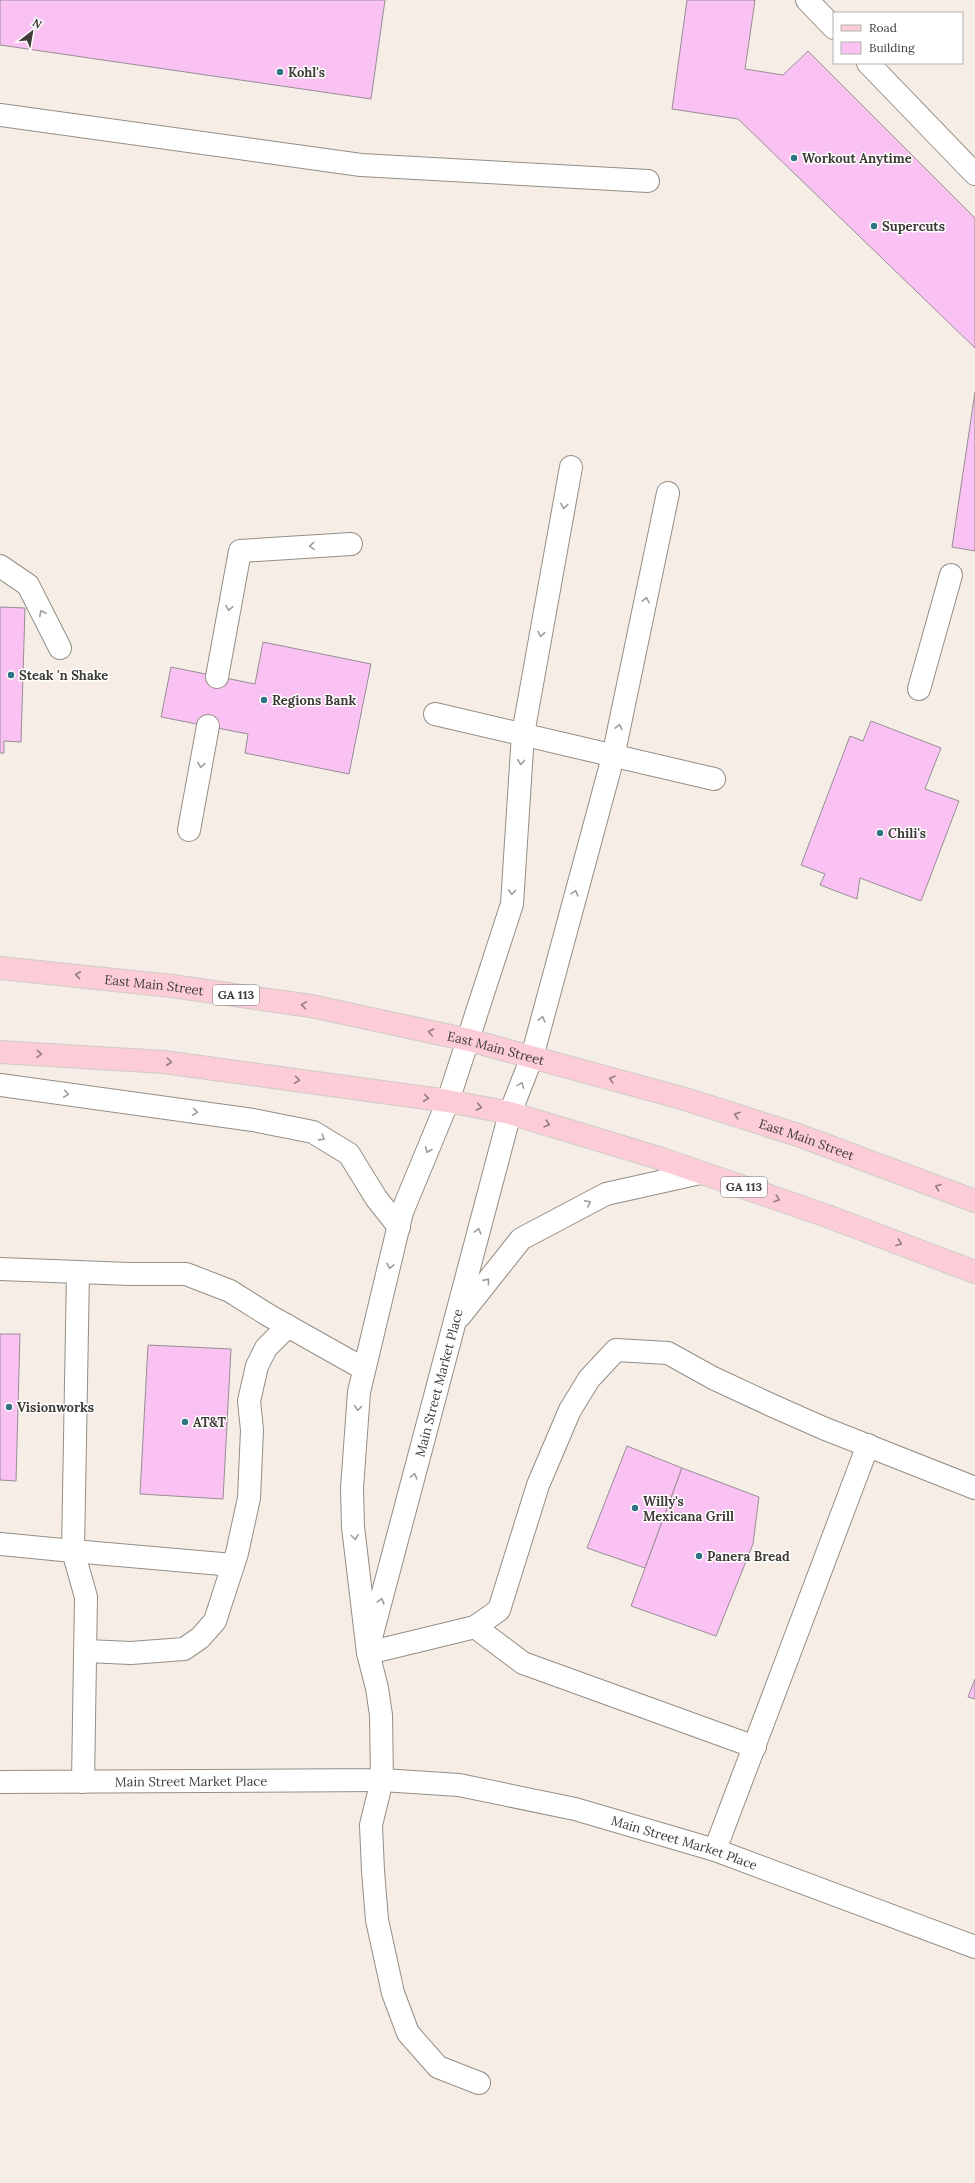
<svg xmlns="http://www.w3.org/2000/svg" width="975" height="2183" font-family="Lora,serif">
<rect width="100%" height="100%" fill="#f6eee6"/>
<g fill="#fac2f2" stroke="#968e95">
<path d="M0 0H385L371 99 0 45Z"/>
<path d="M687 0H755L745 69 783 75 808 51 975 218V348L738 119 672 109Z"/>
<path d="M975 392V551L952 547Z"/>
<path d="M0 607 25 608 21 742 4 741V753H0Z"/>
<path d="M263 642 371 664 349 774 245 753 248 734 161 717 171 667 255 684Z"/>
<path d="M871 721 941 748 925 789 959 801 921 901 860 878 857 899 820 885 825 874 801 865 850 736 863 741Z"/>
<path d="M0 1334H20L16 1481 0 1480Z"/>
<path d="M148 1345 231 1349 223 1499 140 1494Z"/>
<path d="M627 1446 682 1468 645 1568 587 1548Z"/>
<path d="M682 1468 759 1497 753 1544 716 1636 631 1606Z"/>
<path d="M975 1679V1699L968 1697Z"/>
</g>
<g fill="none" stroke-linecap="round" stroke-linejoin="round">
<g stroke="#958e86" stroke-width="24">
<g id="service">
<path d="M807 0 834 28"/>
<path d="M868 63 975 174"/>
<path d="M0 115 361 165 648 181"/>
<path d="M0 566 28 585 60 648"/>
<path d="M217 677 240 551 351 544"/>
<path d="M919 689 951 575"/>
<path d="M435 714 714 779"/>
<path d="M189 830 208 726"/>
<path d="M0 1269 130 1274H186L230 1291 268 1315 364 1369"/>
<path d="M78 1272 73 1551 233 1565"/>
<path d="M0 1544 73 1551 86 1597 83 1782"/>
<path d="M475 1627 523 1663 755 1747"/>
<path d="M86 1651 131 1653 184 1649 200 1638 215 1621 237 1553 249 1498 252 1430 249 1401 257 1366 266 1348 288 1326"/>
<path d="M368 1653 475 1627 499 1610 538 1485 570 1410 589 1379 616 1350 668 1353 713 1378 771 1405 823 1428 975 1488"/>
<path d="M382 1780 371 1825 373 1871 377 1920 393 1993 408 2033 438 2067 479 2083"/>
<path d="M715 1850 868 1445"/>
</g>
</g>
<g stroke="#958e86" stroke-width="24">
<g id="minor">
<path d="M0 1085 253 1120 313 1132 349 1154 376 1198 399 1227"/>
<path d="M460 1316 521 1239 606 1194 700 1173"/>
<path id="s1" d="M371 1638 510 1113 532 1057 613 757 668 493"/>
<path id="s2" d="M382 1780 459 1785 575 1809 715 1850 975 1947"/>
<path id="s3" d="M0 1782 382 1780 381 1715 377 1688 368 1653 353 1527 352 1488 359 1392 402 1212 448 1101 512 904 523 734 571 467"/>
</g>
</g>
<g stroke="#cdcccb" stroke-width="24">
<g id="primary">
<path id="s4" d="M0 968 172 986 311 1006 469 1040 685 1099 798 1135 975 1201"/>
<path d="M0 1052 164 1062 448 1101 510 1113 659 1158 827 1216 975 1272"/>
</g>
</g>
<use href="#service" stroke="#fff" stroke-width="22"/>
<use href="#minor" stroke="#fff" stroke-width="22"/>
<use href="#primary" stroke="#fdcdd7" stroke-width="22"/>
</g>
<defs><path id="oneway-chevron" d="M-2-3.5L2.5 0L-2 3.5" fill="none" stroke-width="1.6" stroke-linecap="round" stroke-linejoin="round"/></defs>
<g stroke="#9f9e9c">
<use href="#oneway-chevron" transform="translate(564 506) rotate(100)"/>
<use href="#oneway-chevron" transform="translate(312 546) rotate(176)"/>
<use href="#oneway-chevron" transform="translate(646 600) rotate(-78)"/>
<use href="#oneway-chevron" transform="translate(229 608) rotate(100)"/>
<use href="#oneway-chevron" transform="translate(42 613) rotate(-117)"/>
<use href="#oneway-chevron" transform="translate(541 634) rotate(100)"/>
<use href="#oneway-chevron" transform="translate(619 727) rotate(-78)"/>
<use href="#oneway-chevron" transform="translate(521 762) rotate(94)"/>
<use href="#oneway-chevron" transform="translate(201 765) rotate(100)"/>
<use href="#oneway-chevron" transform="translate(512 892) rotate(94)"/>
<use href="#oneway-chevron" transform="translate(575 893) rotate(-74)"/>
<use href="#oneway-chevron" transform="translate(542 1019) rotate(-75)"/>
<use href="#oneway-chevron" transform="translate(521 1085) rotate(-69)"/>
<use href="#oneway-chevron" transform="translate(66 1094) rotate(8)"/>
<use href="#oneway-chevron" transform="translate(195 1112) rotate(8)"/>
<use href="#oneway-chevron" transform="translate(322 1138) rotate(32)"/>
<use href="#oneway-chevron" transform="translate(428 1150) rotate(113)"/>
<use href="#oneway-chevron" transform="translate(588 1203) rotate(-28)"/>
<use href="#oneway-chevron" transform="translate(478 1231) rotate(-75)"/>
<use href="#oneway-chevron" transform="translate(390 1266) rotate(102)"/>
<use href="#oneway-chevron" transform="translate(487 1281) rotate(-51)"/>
<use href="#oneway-chevron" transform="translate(358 1408) rotate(95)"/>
<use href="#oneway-chevron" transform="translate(414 1476) rotate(-75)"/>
<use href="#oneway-chevron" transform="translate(355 1537) rotate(83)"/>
<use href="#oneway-chevron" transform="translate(381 1601) rotate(-75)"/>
</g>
<g stroke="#947d80">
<use href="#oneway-chevron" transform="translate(78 975) rotate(-174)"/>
<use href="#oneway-chevron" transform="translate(304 1005) rotate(-172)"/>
<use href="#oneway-chevron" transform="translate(431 1032) rotate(-168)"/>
<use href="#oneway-chevron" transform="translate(39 1054) rotate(3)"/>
<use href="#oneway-chevron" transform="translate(169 1062) rotate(7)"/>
<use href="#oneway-chevron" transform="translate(612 1079) rotate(-164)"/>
<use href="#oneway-chevron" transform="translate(297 1080) rotate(8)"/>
<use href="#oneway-chevron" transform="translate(426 1098) rotate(8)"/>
<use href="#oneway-chevron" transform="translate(479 1107) rotate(11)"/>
<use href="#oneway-chevron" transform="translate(737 1115) rotate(-163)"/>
<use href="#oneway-chevron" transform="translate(547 1124) rotate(17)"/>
<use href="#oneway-chevron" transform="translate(938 1187) rotate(-159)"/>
<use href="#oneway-chevron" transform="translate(777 1199) rotate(19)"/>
<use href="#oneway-chevron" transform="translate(899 1243) rotate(21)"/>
</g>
<g fill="#317485" stroke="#fff" stroke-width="1.5">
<circle cx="280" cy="72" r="4"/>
<circle cx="794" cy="158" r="4"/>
<circle cx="874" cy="226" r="4"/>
<circle cx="11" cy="675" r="4"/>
<circle cx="264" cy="700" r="4"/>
<circle cx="880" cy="833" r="4"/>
<circle cx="9" cy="1407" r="4"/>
<circle cx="185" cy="1422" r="4"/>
<circle cx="635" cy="1508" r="4"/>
<circle cx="699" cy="1556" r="4"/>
</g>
<g text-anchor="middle" stroke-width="3" stroke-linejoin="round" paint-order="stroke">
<g fill="#fff" stroke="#797674" stroke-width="1">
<rect x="213" y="985" width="46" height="20" rx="3"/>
<rect x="721" y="1177" width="46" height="20" rx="3"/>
</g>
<g font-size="12" font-weight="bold" fill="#3f3c38">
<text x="236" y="999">GA 113</text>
<text x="744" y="1191">GA 113</text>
</g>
<g font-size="13" font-weight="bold" fill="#3f3c38" stroke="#fff" text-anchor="start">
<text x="288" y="77">Kohl's</text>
<text x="802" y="163">Workout Anytime</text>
<text x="882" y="231">Supercuts</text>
<text x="19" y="680">Steak 'n Shake</text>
<text x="272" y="705">Regions Bank</text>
<text x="888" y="838">Chili's</text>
<text x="17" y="1412">Visionworks</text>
<text x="193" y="1427">AT&amp;T</text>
<text x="643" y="1506">Willy's<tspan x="643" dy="15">Mexicana Grill</tspan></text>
<text x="707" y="1561">Panera Bread</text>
</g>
<g font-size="13" fill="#3f3c38" stroke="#fff">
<text dy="5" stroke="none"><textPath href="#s4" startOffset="155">East Main Street</textPath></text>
<text dy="5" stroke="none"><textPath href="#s4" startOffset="503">East Main Street</textPath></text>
<text dy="5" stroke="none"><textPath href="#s4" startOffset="827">East Main Street</textPath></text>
<text dy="5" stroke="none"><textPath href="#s1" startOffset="264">Main Street Market Place</textPath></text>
<text dy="5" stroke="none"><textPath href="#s3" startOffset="191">Main Street Market Place</textPath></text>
<text dy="5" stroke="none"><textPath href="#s2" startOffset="310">Main Street Market Place</textPath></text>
</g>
</g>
<rect x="833" y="12" width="130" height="52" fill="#ffffff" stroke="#b2b1af"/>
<rect x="841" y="25" width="20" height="6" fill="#fdcdd7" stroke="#b2b1af"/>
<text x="869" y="32" font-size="12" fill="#3f3c38">Road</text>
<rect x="841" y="42" width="20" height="12" fill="#fac2f2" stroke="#b2b1af"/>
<text x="869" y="52" font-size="12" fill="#3f3c38">Building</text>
<g transform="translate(32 32) rotate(31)" stroke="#ffffff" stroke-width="3" paint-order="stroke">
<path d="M0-3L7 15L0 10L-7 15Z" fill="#3f3c38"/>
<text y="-6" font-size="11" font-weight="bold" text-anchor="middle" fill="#3f3c38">N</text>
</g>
</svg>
